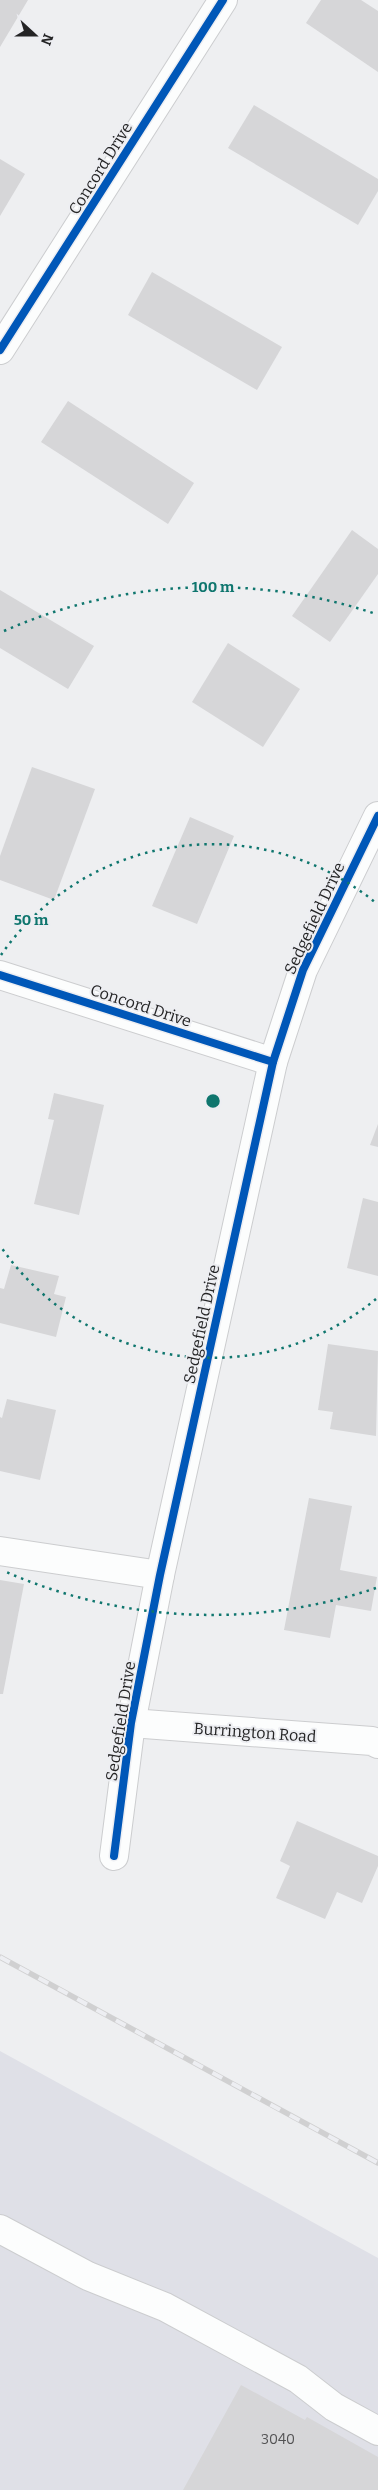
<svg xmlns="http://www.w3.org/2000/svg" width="378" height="2490" font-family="Bitter,serif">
<rect width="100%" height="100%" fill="#eeeff1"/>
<path fill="#dfe0e7" d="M0 2051 378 2258V2490H0Z"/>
<g fill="#d6d6d8">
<path d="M0 0H28L0 47Z"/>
<path d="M321 0H361L378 11V72L306 23Z"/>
<path d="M254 105 378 179V191L358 225 228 148Z"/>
<path d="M0 159 25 174 0 216Z"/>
<path d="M152 272 282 347 257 390 128 315Z"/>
<path d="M68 401 194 483 168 524 41 442Z"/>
<path d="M352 530 378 549V574L330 642 292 616Z"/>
<path d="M0 590 94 646 68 689 0 648Z"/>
<path d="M228 643 300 689 263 747 192 702Z"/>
<path d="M32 767 95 789 54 900 0 880V856Z"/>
<path d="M190 817 234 836 197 924 152 906Z"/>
<path d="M54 1093 104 1105 79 1215 34 1204 54 1120 48 1119Z"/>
<path d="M378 1124V1147L370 1145Z"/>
<path d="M363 1198 378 1202V1276L347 1268Z"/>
<path d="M11 1265 59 1276 54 1294 66 1297 56 1337 0 1323V1288L4 1289Z"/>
<path d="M328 1344 378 1351 376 1436 330 1429 333 1412 318 1410Z"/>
<path d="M7 1399 56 1410 40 1480 0 1471V1417L2 1418Z"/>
<path d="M309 1498 352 1506 340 1570 377 1577 371 1611 336 1605 330 1638 284 1630Z"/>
<path d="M0 1580 24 1584 3 1694H0Z"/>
<path d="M297 1821 378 1856V1866L362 1903 337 1892 325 1919 276 1898 290 1866 280 1861Z"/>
<path d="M241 2385 305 2420 307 2417 378 2457V2490H183Z"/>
</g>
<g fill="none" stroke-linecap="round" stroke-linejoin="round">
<g stroke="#cccdcf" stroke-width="30">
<g id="minor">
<path d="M0 350 223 0"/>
<path d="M0 975 273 1062"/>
<path d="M0 1551 160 1575"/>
<path d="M131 1723 372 1741 378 1744"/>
<path d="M114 1856 131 1723 160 1575 273 1062 303 970 378 816"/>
<path d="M0 2229 88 2276 165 2307 298 2379 334 2407 378 2431"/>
</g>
</g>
<use href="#minor" stroke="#fcfdfd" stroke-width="28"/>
<g stroke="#d0d0d1" stroke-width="5.5">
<path id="rail" d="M0 1957 378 2163"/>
</g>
<use href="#rail" stroke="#edeef2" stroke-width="4" stroke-dasharray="11" stroke-linecap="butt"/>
<g stroke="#edeef2" stroke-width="11">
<g id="cycleway">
<path d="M0 350 223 0"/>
<path d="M0 975 273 1062"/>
<path d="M114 1856 131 1723 160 1575 273 1062 303 970 378 816"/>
</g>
</g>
<use href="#cycleway" stroke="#0057b8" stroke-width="8"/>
</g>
<g fill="none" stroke="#0f766e" stroke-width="2.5" stroke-dasharray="2.5 5">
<path d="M376 1299A257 257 0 0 1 1 1247M1 955A257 257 0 0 1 376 903"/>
<path d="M376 1588A514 514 0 0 1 4 1571M4 631A514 514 0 0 1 376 614"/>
</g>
<g text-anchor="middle" stroke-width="4" stroke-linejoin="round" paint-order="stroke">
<g font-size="14" fill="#525253">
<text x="278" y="2444">3040</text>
</g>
<g font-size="16" fill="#242425" stroke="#edeef2">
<text transform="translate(100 168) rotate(-58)" y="6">Concord Drive</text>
<text transform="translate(314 918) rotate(-65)" y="6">Sedgefield Drive</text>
<text transform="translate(141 1005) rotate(18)" y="6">Concord Drive</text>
<text transform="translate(201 1324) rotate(-78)" y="6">Sedgefield Drive</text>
<text transform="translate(120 1721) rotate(-81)" y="6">Sedgefield Drive</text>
<text transform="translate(255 1732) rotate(4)" y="6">Burrington Road</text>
</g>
</g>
<circle cx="213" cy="1101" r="8" fill="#0f766e" stroke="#edeef2" stroke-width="2.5"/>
<g font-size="15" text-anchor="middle" font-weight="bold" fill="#0f766e" stroke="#edeef2" stroke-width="4" stroke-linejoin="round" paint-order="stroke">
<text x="213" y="592">100 m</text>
<text x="31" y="925">50 m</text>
</g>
<g transform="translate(35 35) rotate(111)" stroke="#edeef2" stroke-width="4" paint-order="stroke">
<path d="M0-4L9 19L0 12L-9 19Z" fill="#242425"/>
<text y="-8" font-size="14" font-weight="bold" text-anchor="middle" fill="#242425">N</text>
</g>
</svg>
